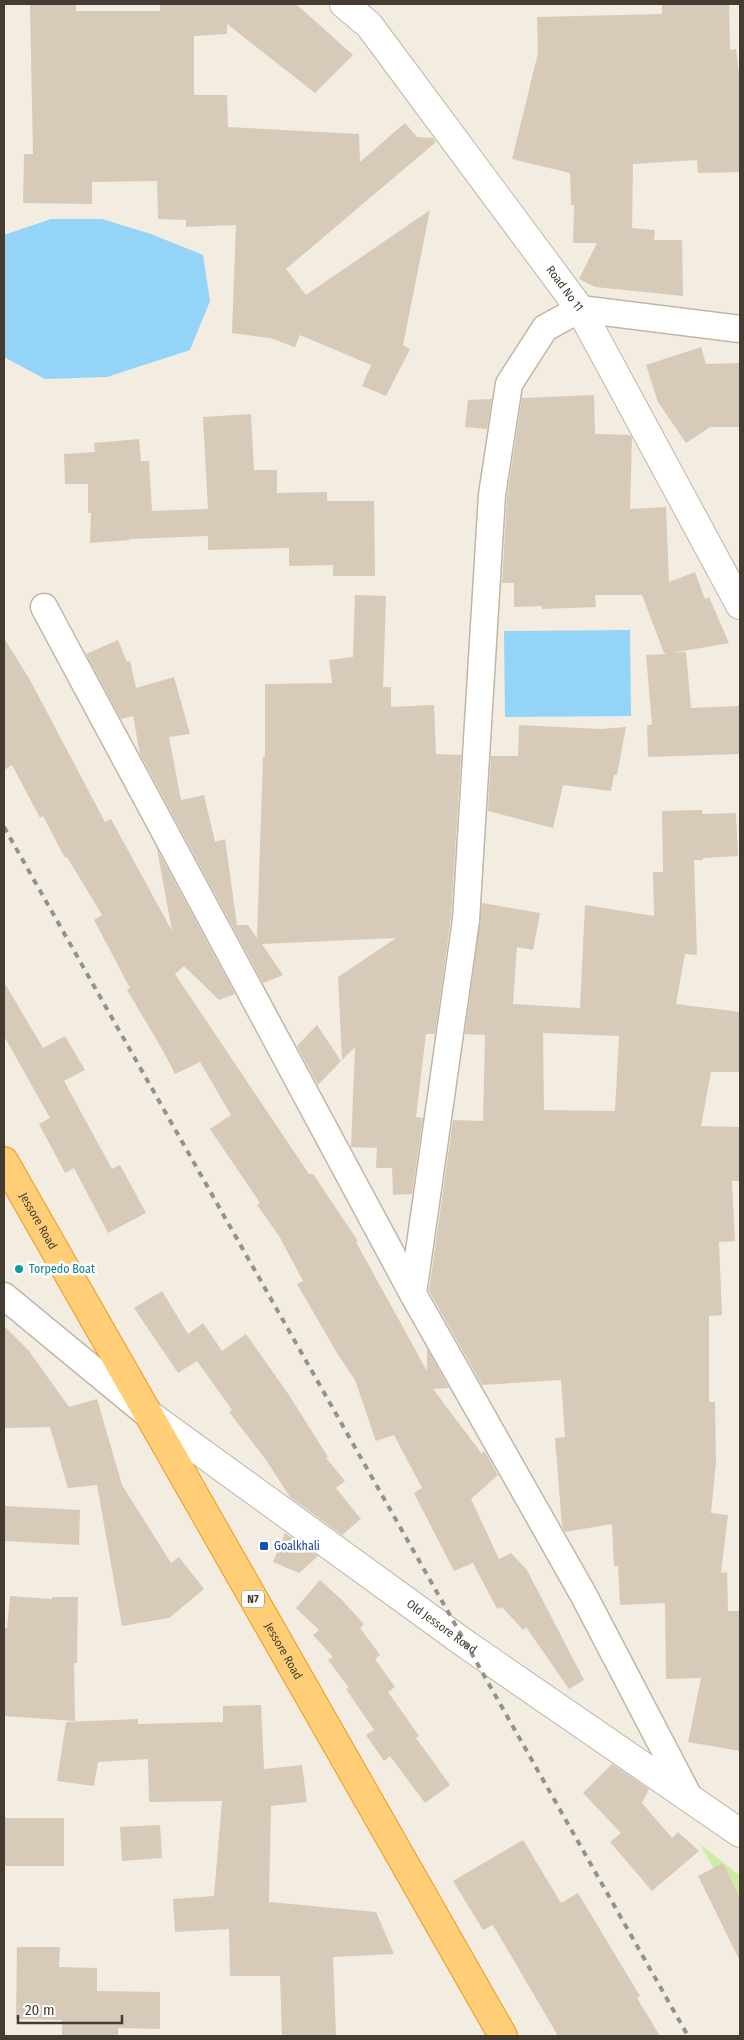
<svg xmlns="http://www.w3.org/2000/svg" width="744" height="2040" font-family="'Fira Sans Condensed',sans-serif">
<rect width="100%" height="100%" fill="#f3ece0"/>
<path fill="#cfeca4" d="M699 1843 740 1876V1914Z"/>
<g fill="#94d4f8">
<path d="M51 219H102L151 234 203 255 210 301 190 350 107 377 45 379 4 357V235Z"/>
<path d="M630 630 631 716 505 717 504 631Z"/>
</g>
<g fill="#d8cab8" fill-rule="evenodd">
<path d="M30 4H76V11H160V4H296L353 55 315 93 227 24V34L194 36V95H227L228 127 359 134 360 162 405 123 417 137 433 138 436 142 286 269 306 295 430 210 403 345 410 349 386 396 362 386 371 365 300 335 295 347 270 338 232 333 236 225 186 227V220L158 219 157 181 92 182V204L23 203 24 154H33Z"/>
<path d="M662 4H729L730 50 736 49 740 83V172L698 173 697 160 633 164 632 228 655 230 654 240H682L683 296 595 287 579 279 597 243H573L574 205H571L570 173 512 159 538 53 537 17 662 14Z"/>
<path d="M701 347 706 364 740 363V427H710L686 443 658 402 646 365Z"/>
<path d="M594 395 595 434 630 435 632 437 630 509 666 507 669 582 695 572 705 599 709 597 729 643 672 653 686 652 691 708 739 706 740 754 648 757 647 725H652L646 655 667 654 664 653 642 595H595L596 607 542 609V606L514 607V583H502L507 497 522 398Z"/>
<path d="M492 399 487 429 465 427 468 400Z"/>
<path d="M251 414 254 470H277V493L327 492V501H374L375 576H333V565L289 566V548L208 550V536L129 539V540L90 543 91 513H88V484H65L64 454 95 452 94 443 139 439 141 461H149L152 511 208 509 203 417Z"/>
<path d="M355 595 386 596 383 687H391V707L434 705 436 754 461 755 451 918 435 1034H426L416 1117 423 1118 412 1194 393 1195 392 1168H376L377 1148 351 1147 355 1047 342 1060 338 977 396 938 262 944 283 975 263 983 140 754 133 716 121 719 86 654 118 640 127 662 130 661 136 688 174 677 190 734 169 737 181 800 204 795 215 842 225 839 237 925H248L257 938 263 757H265V684L332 683 329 660 353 657Z"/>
<path d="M4 638 30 680 105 822 111 819 172 931 157 849 235 994 219 1000 184 966 175 974 309 1174H313L358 1241 356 1242 427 1371V1348L449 1388 433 1389 482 1454 484 1451 486 1454 498 1475 471 1499 499 1559 511 1553 527 1570 584 1680 569 1689 526 1627 523 1630 502 1607 497 1609 473 1563 454 1571 414 1493 422 1488 394 1435 376 1441 355 1380 337 1353 297 1284 303 1281 279 1236 257 1205 260 1203 210 1129 231 1115 200 1062 175 1074 162 1049 127 990 130 988 94 920 102 915 67 857 65 858 43 816 40 818 12 765 4 770Z"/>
<path d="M519 725 601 729 626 727 617 775H614L611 791 563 785 553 828 488 811 491 756H518Z"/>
<path d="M702 810V814L736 813 738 856 703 858V860H694L697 955 685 954 676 1004 740 1012V1072H711L701 1126 740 1127V1181H732L735 1241 719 1242 722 1315 709 1316V1402H715L716 1462 711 1513 728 1515 721 1573 727 1572 728 1611H740V1751L688 1742 701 1678 666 1679 665 1603 620 1605 618 1566H614L612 1524 565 1532 562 1526 555 1438 565 1437 561 1380 482 1385 429 1291 453 1120 483 1121 485 1035 465 1034 482 903 540 913 533 950 517 947 513 1004 580 1008 585 905 654 916 653 872H663L662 811ZM543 1033 619 1036 615 1111 544 1110Z"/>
<path d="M4 982 43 1048 65 1036 85 1070 64 1081 112 1169 120 1165 146 1213 108 1233 74 1168 65 1173 39 1124 50 1118 4 1036Z"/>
<path d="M317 1025 341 1061 318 1085 297 1046Z"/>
<path d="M162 1291 188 1334 203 1323 222 1351 246 1334 289 1395 328 1457 326 1458 345 1481 336 1488 361 1519 342 1535 290 1497 266 1460 229 1412 232 1410 197 1361 178 1373 134 1308Z"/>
<path d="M4 1326 29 1351 69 1407 97 1399 122 1485 171 1563 179 1557 204 1589 169 1618 122 1626 97 1485 68 1488 50 1427 4 1428Z"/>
<path d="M4 1506 80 1510 79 1545 4 1541Z"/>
<path d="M285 1533 318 1556 299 1573 273 1562Z"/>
<path d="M320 1580 342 1600 364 1624 360 1628 380 1655 375 1659 395 1687 388 1692 419 1736 416 1738 450 1785 425 1803 390 1756 384 1761 366 1735 374 1730 346 1689 349 1688 328 1660 333 1657 313 1635 319 1630 296 1608Z"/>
<path d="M10 1596 52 1599V1597H78L77 1663H74L75 1721 4 1716V1628H7Z"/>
<path d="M261 1705 264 1769 302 1765 307 1802 271 1806 269 1902 376 1912 394 1954 333 1957 336 2036H282L280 1976H230L229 1929 175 1932 173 1899 214 1896 222 1801 149 1802 148 1759 98 1762 94 1786 57 1781 66 1722 138 1719V1724L223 1722V1706Z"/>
<path d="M612 1764 649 1789 642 1803 672 1838 678 1832 699 1851 652 1891 610 1842 621 1833 583 1793Z"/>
<rect x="4" y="1818" width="60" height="48"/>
<path d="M160 1825 162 1858 122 1861 120 1827Z"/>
<path d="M523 1840 561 1903 578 1893 640 1996 637 1998 660 2036H558L493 1925 483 1930 453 1881Z"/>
<path d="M723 1863 740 1898V1961L698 1876Z"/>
<path d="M17 1947H60L59 1967 97 1968V1991L160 1992V2029L118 2028V2036H62V2020L16 2019Z"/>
</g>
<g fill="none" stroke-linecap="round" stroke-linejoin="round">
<g stroke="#c1b6a5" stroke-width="29">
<g id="minor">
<path d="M44 607 413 1294"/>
<path d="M4 1296 146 1413"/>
<path d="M688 1795 583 1594 413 1294 466 920 492 495 509 384 545 328 580 309 740 329"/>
</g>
</g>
<g stroke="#c1b6a5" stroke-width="30">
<g id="tertiary">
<path id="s1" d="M344 4 369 25 580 309 740 605"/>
<path id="s2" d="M147 1413 467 1645 740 1833"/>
</g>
</g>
<g stroke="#ee981f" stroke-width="30">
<g id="trunk">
<path id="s3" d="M4 1161 503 2036"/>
</g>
</g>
<use href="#minor" stroke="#fff" stroke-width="26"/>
<use href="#tertiary" stroke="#fff" stroke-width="28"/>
<use href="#trunk" stroke="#ffce76" stroke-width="28"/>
<path stroke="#929292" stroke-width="4" stroke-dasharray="6 6" stroke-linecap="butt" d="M4 827 688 2036"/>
</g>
<circle fill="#0f9aa8" stroke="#fff" stroke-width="2" cx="19" cy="1269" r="5"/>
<rect fill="#1a4fb4" stroke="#fff" stroke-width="2" x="259" y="1541" width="10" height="10" rx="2.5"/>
<g text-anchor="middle" stroke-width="5" stroke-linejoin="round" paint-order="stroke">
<rect fill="#fff" stroke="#7c766f" stroke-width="1" x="242" y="1590.5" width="22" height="17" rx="4"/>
<g font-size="11" font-weight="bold" fill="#443c31">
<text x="253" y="1603">N7</text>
</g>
<g font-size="12" fill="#443c31" stroke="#fff">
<text dy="4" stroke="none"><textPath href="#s1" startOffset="361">Road No 11</textPath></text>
<text dy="4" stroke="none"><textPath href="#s3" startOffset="69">Jessore Road</textPath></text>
<text dy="4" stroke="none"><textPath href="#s2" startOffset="364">Old Jessore Road</textPath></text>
<text dy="4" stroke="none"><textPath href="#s3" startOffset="564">Jessore Road</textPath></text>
</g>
<g font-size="12" fill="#0d838f" stroke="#fff" text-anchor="start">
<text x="29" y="1273">Torpedo Boat</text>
</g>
<g font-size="12" fill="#164399" stroke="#fff" text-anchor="start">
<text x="274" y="1550">Goalkhali</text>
</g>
</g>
<rect width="744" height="2040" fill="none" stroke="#443c31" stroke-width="10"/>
<path d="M18 2015v8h104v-8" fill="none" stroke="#443c31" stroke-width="2.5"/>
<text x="25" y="2015" font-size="15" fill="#443c31" stroke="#ffffff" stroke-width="4" paint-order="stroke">20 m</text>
</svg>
